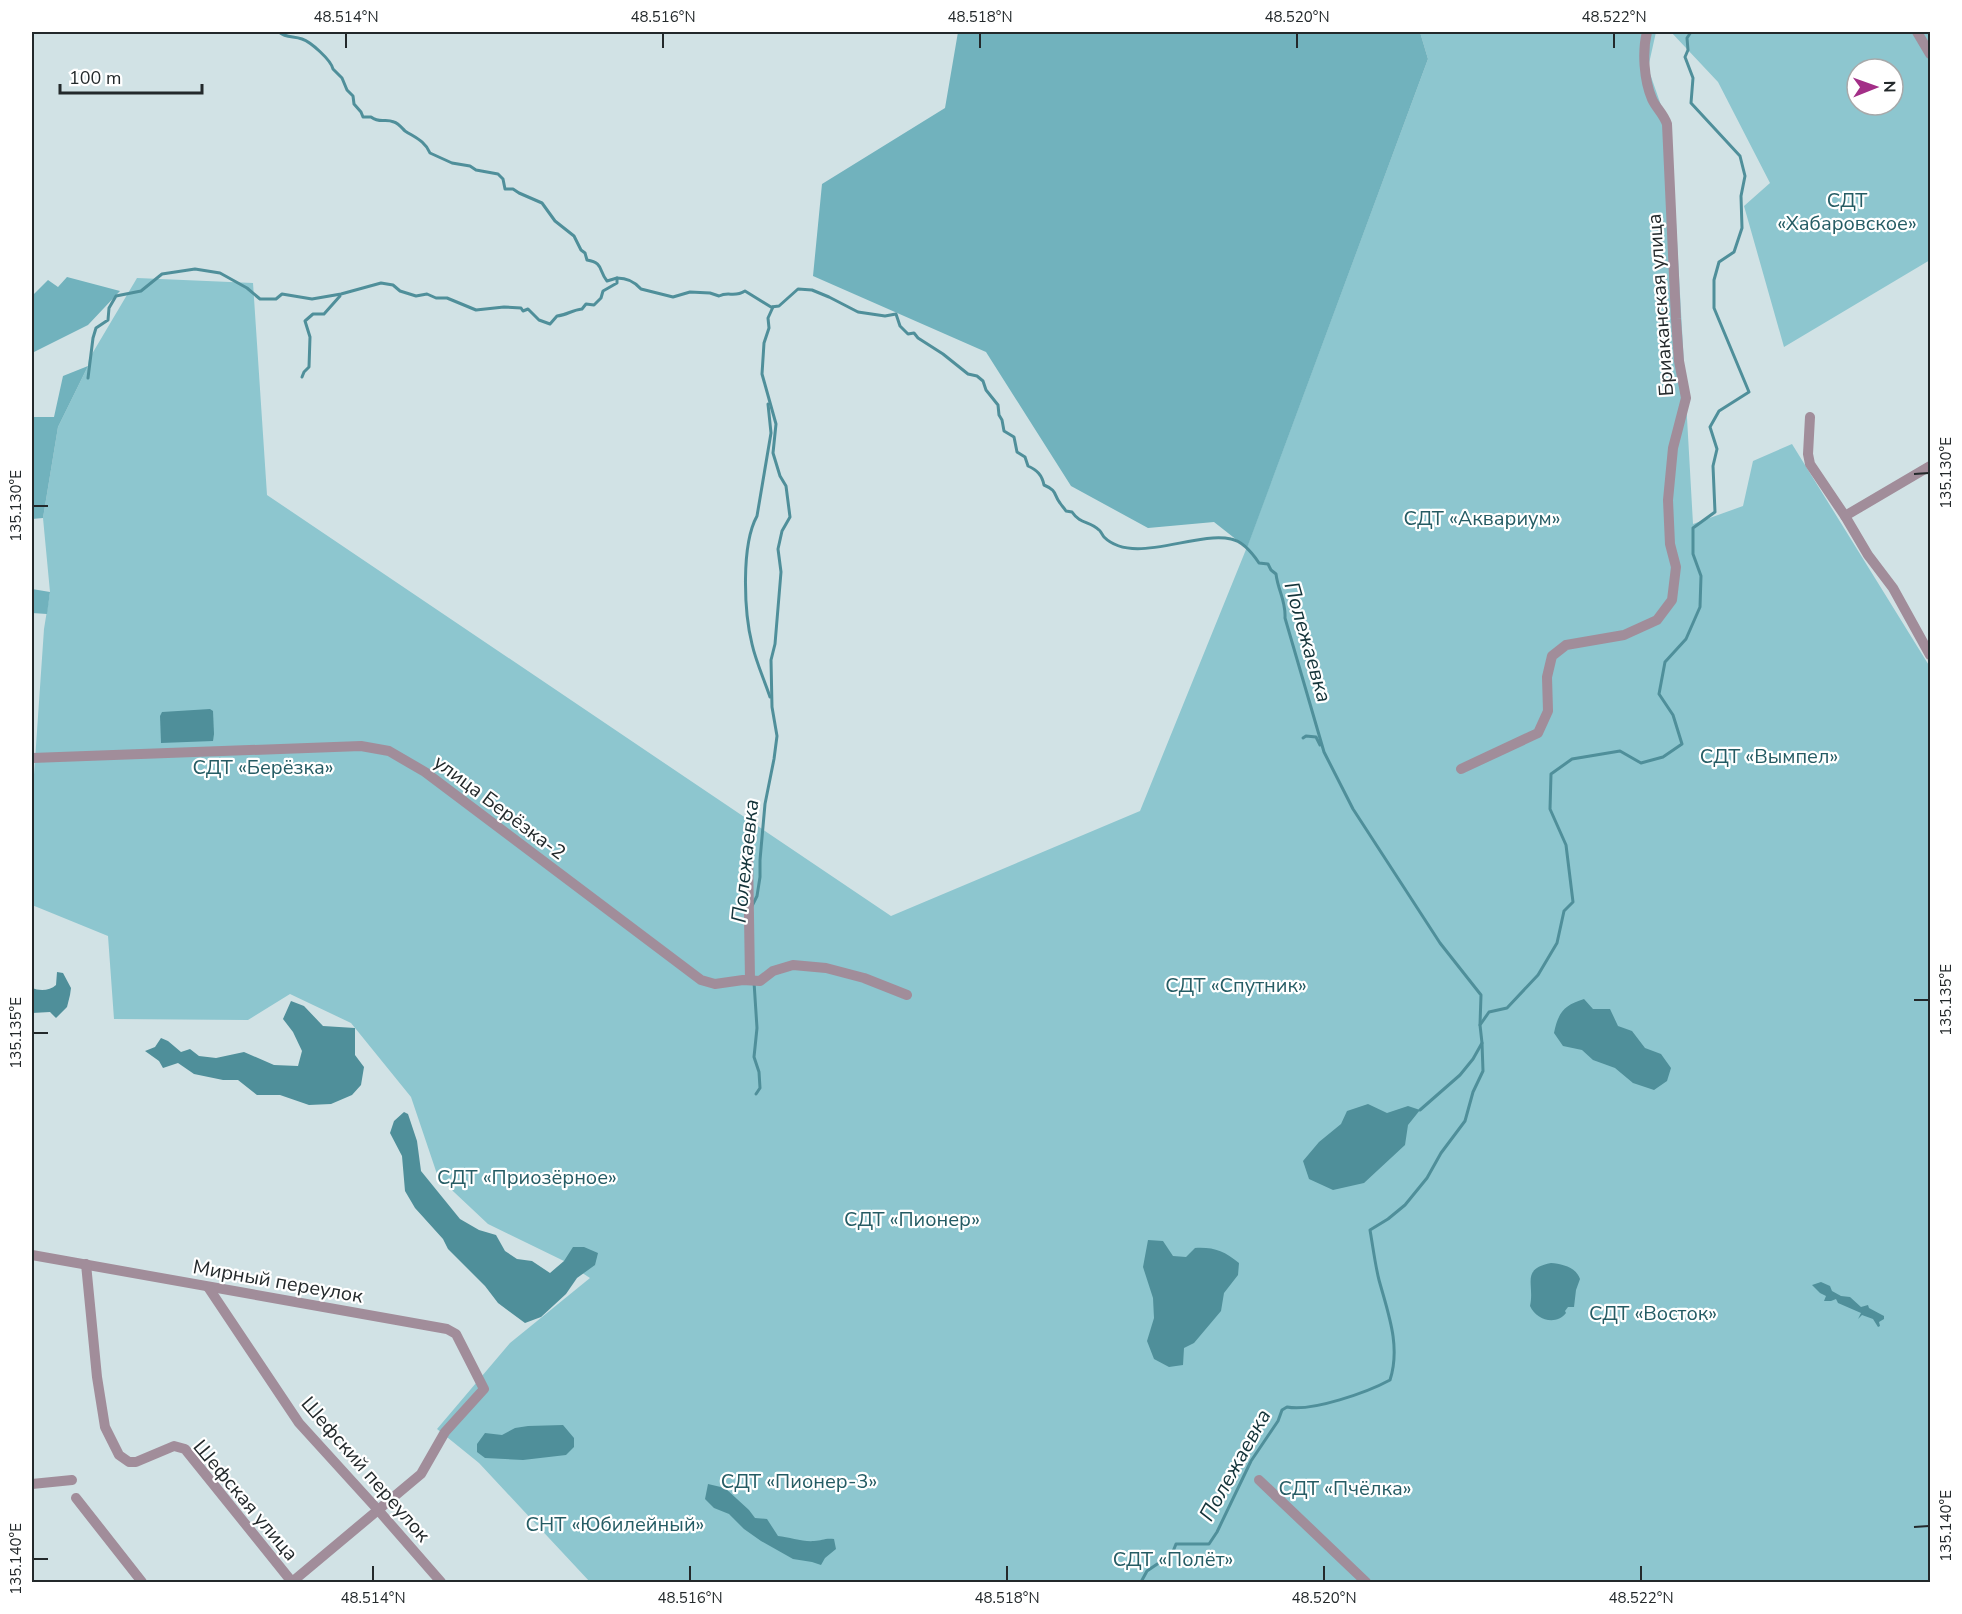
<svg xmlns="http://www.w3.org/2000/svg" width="1962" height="1614" font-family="'Nunito Sans',sans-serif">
<rect width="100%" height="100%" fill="#d1e2e5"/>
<g fill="#8dc6cf" fill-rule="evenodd">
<path d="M1420 32H1656L1648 68 1671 134 1693 524 1743 506 1753 461 1792 444 1930 667V1582H590L479 1463 437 1429 510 1343 590 1278 564 1261 488 1224 438 1177 411 1097 351 1023 290 994 248 1020 114 1019 108 936 32 905V804L44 629 50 592 43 518 58 427 88 366 89 359 137 278 253 283 267 495 891 916 1140 811 1247 547 1428 59Z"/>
<path d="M1671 32H1930V260L1784 347 1744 206 1770 183 1718 82ZM1857 69H1893V105H1857Z"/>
</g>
<g fill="#71b2bd">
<path d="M958 32H1420L1428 59 1247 548 1214 522 1148 528 1071 486 986 352 813 276 822 184 945 108Z"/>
<path d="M67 277 120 291 88 325 32 353V296L48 280 58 287Z"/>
<path d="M88 366 58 427 43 518 32 519V417H54L63 376Z"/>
<path d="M32 589 50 592 47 614 32 613Z"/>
</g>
<g fill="#4f8f9a">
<path d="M210 709 213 711 214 734 213 741 161 743 160 716 162 712Z"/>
<path d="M57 972 63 973 71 988 70 995 67 1007 56 1018 50 1012 32 1013V988C39 991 50 991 56 985Z"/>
<path d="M1584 999 1593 1009H1610L1618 1026 1632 1031 1645 1048 1661 1054 1671 1068 1667 1081 1654 1090 1633 1083 1615 1068 1593 1060 1582 1050 1563 1046 1554 1033C1558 1013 1564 1005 1584 999Z"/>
<path d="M291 1001 304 1006 323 1026 355 1028V1055L364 1067 361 1085 352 1095 331 1104 309 1105 280 1095H257L238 1080H223L194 1074 178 1063 163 1068 159 1061 145 1051 155 1047 161 1038 168 1041 181 1052 190 1049 199 1056 216 1058 244 1052 274 1065 298 1066 302 1051 293 1032 283 1019Z"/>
<path d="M1368 1104 1387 1113 1408 1106 1420 1110 1408 1125 1405 1145 1364 1183 1333 1190 1309 1179 1303 1161 1319 1142 1341 1124 1347 1111Z"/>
<path d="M404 1112 408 1114 417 1141 421 1171 460 1219 479 1230 496 1235 505 1251 517 1259 532 1261 550 1273 564 1261 573 1247H584L598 1253 595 1265 577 1278 566 1294 541 1317 525 1323 498 1303 485 1286 448 1249 443 1239 415 1208 405 1191 402 1156 390 1133 394 1121Z"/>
<path d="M1148 1240 1163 1241 1173 1256 1186 1257 1195 1248C1214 1247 1224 1251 1239 1263L1238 1275 1224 1293 1221 1311 1194 1343 1184 1348 1183 1365 1169 1367 1154 1359 1147 1341 1154 1318 1153 1298 1143 1267Z"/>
<path d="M1551 1263C1562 1264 1576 1267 1580 1279L1576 1290 1574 1307H1568L1565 1311 1566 1313C1556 1326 1536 1320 1530 1306 1535 1284 1520 1269 1551 1263Z"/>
<path d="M1821 1282 1830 1286 1832 1291 1841 1296 1850 1297 1861 1307 1868 1305 1869 1308 1884 1316V1319L1879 1322 1880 1326 1878 1327 1873 1319 1862 1315 1858 1319 1861 1313 1838 1303 1836 1299 1831 1301H1824L1826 1296 1820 1293 1812 1285Z"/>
<path d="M563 1425 574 1438V1447L566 1455 523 1460 485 1458 477 1452V1444L485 1433 502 1435 515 1428 528 1426Z"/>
<path d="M708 1484 725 1488 749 1510 755 1518 767 1519 778 1536C789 1537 803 1542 814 1541 822 1541 824 1538 834 1539L836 1549 825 1558 821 1565 812 1562 793 1559 761 1541 744 1529 729 1514 714 1508 705 1499Z"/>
</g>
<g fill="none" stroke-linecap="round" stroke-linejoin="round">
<g stroke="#4f8f9a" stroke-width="3">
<path d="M279 32C286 38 293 36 302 39 311 42 331 60 333 69L342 78 347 90 353 96 354 104 361 112 363 117H371C381 124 384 118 394 122 398 123 402 128 405 131 416 138 425 141 430 153L452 163 470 166 476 170 498 174 503 179 505 189H513L519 193 542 203 555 221 574 236 581 250 585 253 587 260C604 263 598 270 607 281L617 278"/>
<path d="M302 377 304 372 309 367 310 337 305 321 313 314H324L340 296"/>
<path d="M88 378 93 338 96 328 108 320 109 308 116 296 141 291 162 274 195 269 220 273 247 288 260 299H276L282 294 312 299 341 294 381 283 393 285 400 291 416 296 427 294 436 298H447L476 310 504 307 521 308 523 311 528 309 539 320 550 324 557 316C567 315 572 310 582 309L586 304 594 305 601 298 603 291 617 283V278C626 278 635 282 641 289L673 297 690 292 710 293 719 296C729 291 734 298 745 291L771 307 779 306 798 289 812 290 829 297 858 312 885 316 896 314 900 326 908 334 914 333 918 338 943 354 968 374 977 376 983 381 986 390 998 405 999 415 1002 420 1004 431 1014 437 1017 452 1025 457 1028 466C1037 470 1042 475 1044 485 1058 491 1053 494 1060 503 1062 506 1064 508 1066 511L1072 512C1080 524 1090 521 1099 530 1100 530 1103 536 1104 537 1133 566 1195 531 1231 539 1242 541 1253 554 1259 563L1268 564 1271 570 1276 574C1278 591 1286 600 1285 618L1324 752 1353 809 1440 943 1481 995 1480 1025"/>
<path d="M768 404 771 433 757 516C741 545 744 612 752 644 756 662 764 679 770 697"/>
<path d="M1303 738 1306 736 1316 737 1320 745"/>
<path d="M752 906 757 896 760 877V860L765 804 774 759 777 736 772 707 771 660 775 644 781 572 778 549 782 531 790 517 786 486 780 476 773 453 776 424 762 374 764 343 769 328 768 318 773 307"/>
<path d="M754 982 757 1028 754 1057 759 1072 760 1088 756 1094"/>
<path d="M1420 1110 1460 1075 1473 1059 1482 1043 1480 1025 1489 1012 1507 1008 1538 975 1557 943 1564 911 1573 902 1566 845 1550 809 1551 774 1572 759 1620 751 1641 763 1663 757 1682 744 1673 715 1659 694 1665 662 1686 639 1700 607 1701 576 1693 554V528L1715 512 1713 466 1717 449 1710 427 1719 411 1749 392 1714 308V280L1719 262 1734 252 1742 228 1741 196 1745 176 1740 156 1691 103 1693 78 1685 57 1688 50 1687 38 1691 32"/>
<path d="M1141 1582 1147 1571 1172 1554 1176 1544H1209L1217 1532 1251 1461 1278 1421 1282 1410 1287 1407C1312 1412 1368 1392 1390 1380 1401 1346 1388 1313 1379 1280 1375 1264 1373 1247 1370 1230L1388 1219 1405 1205 1427 1178 1441 1153 1465 1121 1473 1092 1483 1071 1482 1043"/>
</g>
<g stroke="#a18d9a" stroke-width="10">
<path d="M1917 32 1930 54"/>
<path d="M1810 417 1808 454 1810 464 1845 516 1868 555 1893 588 1930 655"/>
<path d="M1845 516 1930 466"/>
<path d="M32 758 361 746 389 751 425 772 701 980 715 984 743 980 760 981 773 971 793 965 826 968 864 978 907 995"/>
<path d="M1461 769 1538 733 1548 711 1547 677 1552 656 1566 645 1624 635 1657 620 1672 600 1676 567 1670 544 1668 500 1673 448 1686 398 1679 361 1676 319 1667 124C1663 113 1656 108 1652 99 1644 80 1642 52 1647 32"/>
<path d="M748 853 750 980"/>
<path d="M32 1255 447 1329 456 1334 484 1389 445 1432 421 1474 292 1582"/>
<path d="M86 1264 97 1377 105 1427 119 1455 129 1462H136L174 1446 185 1449 292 1582"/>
<path d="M208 1287 299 1423 379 1511 441 1582"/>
<path d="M1259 1480 1366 1582"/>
<path d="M32 1484 72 1480"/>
<path d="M76 1498 142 1582"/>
</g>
</g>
<path fill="none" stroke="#23292b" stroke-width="2" d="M346 33V48M663 33V48M980 33V48M1297 33V48M1614 33V48M1914 474 1929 473M33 506H48M1914 1000H1929M33 1033H48M1914 1527 1929 1526M33 1559H48M373 1566V1581M690 1566V1581M1007 1566V1581M1324 1566V1581M1641 1566V1581"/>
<g text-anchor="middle" stroke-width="4.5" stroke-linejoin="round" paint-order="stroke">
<g font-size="20" fill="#255c64" stroke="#fff">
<text x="1847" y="207">СДТ<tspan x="1847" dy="23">«Хабаровское»</tspan></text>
<text x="1482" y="525">СДТ «Аквариум»</text>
<text x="1769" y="763">СДТ «Вымпел»</text>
<text x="263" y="774">СДТ «Берёзка»</text>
<text x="1236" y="992">СДТ «Спутник»</text>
<text x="527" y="1184">СДТ «Приозёрное»</text>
<text x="912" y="1226">СДТ «Пионер»</text>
<text x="1653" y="1320">СДТ «Восток»</text>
<text x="799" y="1488">СДТ «Пионер-3»</text>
<text x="1345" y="1495">СДТ «Пчёлка»</text>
<text x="615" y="1531">СНТ «Юбилейный»</text>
<text x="1173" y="1566">СДТ «Полёт»</text>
</g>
<g font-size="20" fill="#23292b" stroke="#fff">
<text transform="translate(1660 305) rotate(-94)" y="7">Бриаканская улица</text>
<text transform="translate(500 807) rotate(37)" y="7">улица Берёзка-2</text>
<text transform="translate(278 1281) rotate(10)" y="7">Мирный переулок</text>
<text transform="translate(366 1469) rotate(49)" y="7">Шефский переулок</text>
<text transform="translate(246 1500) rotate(50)" y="7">Шефская улица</text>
</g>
<g font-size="21" font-style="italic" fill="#133339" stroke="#fff">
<text transform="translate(1308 642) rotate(74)" y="7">Полежаевка</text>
<text transform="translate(745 861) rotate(-84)" y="7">Полежаевка</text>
<text transform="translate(1235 1465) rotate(-61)" y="7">Полежаевка</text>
</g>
</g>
<rect width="1962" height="1614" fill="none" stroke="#ffffff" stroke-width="66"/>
<g transform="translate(1875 87) rotate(89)"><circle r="28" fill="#ffffff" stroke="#a7a9aa" stroke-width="1.5"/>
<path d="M0-4.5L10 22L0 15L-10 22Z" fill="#a32e87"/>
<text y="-9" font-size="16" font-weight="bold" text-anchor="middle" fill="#23292b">N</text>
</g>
<path d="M60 84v9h142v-9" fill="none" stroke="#23292b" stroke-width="3"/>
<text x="69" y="84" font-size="18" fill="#23292b" stroke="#ffffff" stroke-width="4.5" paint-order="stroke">100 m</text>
<rect x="33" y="33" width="1896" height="1548" fill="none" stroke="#23292b" stroke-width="2"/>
<g font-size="15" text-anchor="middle" fill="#23292b">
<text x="346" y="22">48.514°N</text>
<text x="663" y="22">48.516°N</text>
<text x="980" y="22">48.518°N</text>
<text x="1297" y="22">48.520°N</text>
<text x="1614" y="22">48.522°N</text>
<text transform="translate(1946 473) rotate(-90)" y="5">135.130°E</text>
<text transform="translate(16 506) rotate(-90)" y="5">135.130°E</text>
<text transform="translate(1946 1000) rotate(-90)" y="5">135.135°E</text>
<text transform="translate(16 1033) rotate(-90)" y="5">135.135°E</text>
<text transform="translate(1946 1526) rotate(-90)" y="5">135.140°E</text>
<text transform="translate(16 1559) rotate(-90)" y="5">135.140°E</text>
<text x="373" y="1603">48.514°N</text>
<text x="690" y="1603">48.516°N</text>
<text x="1007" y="1603">48.518°N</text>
<text x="1324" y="1603">48.520°N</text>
<text x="1641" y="1603">48.522°N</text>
</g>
</svg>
